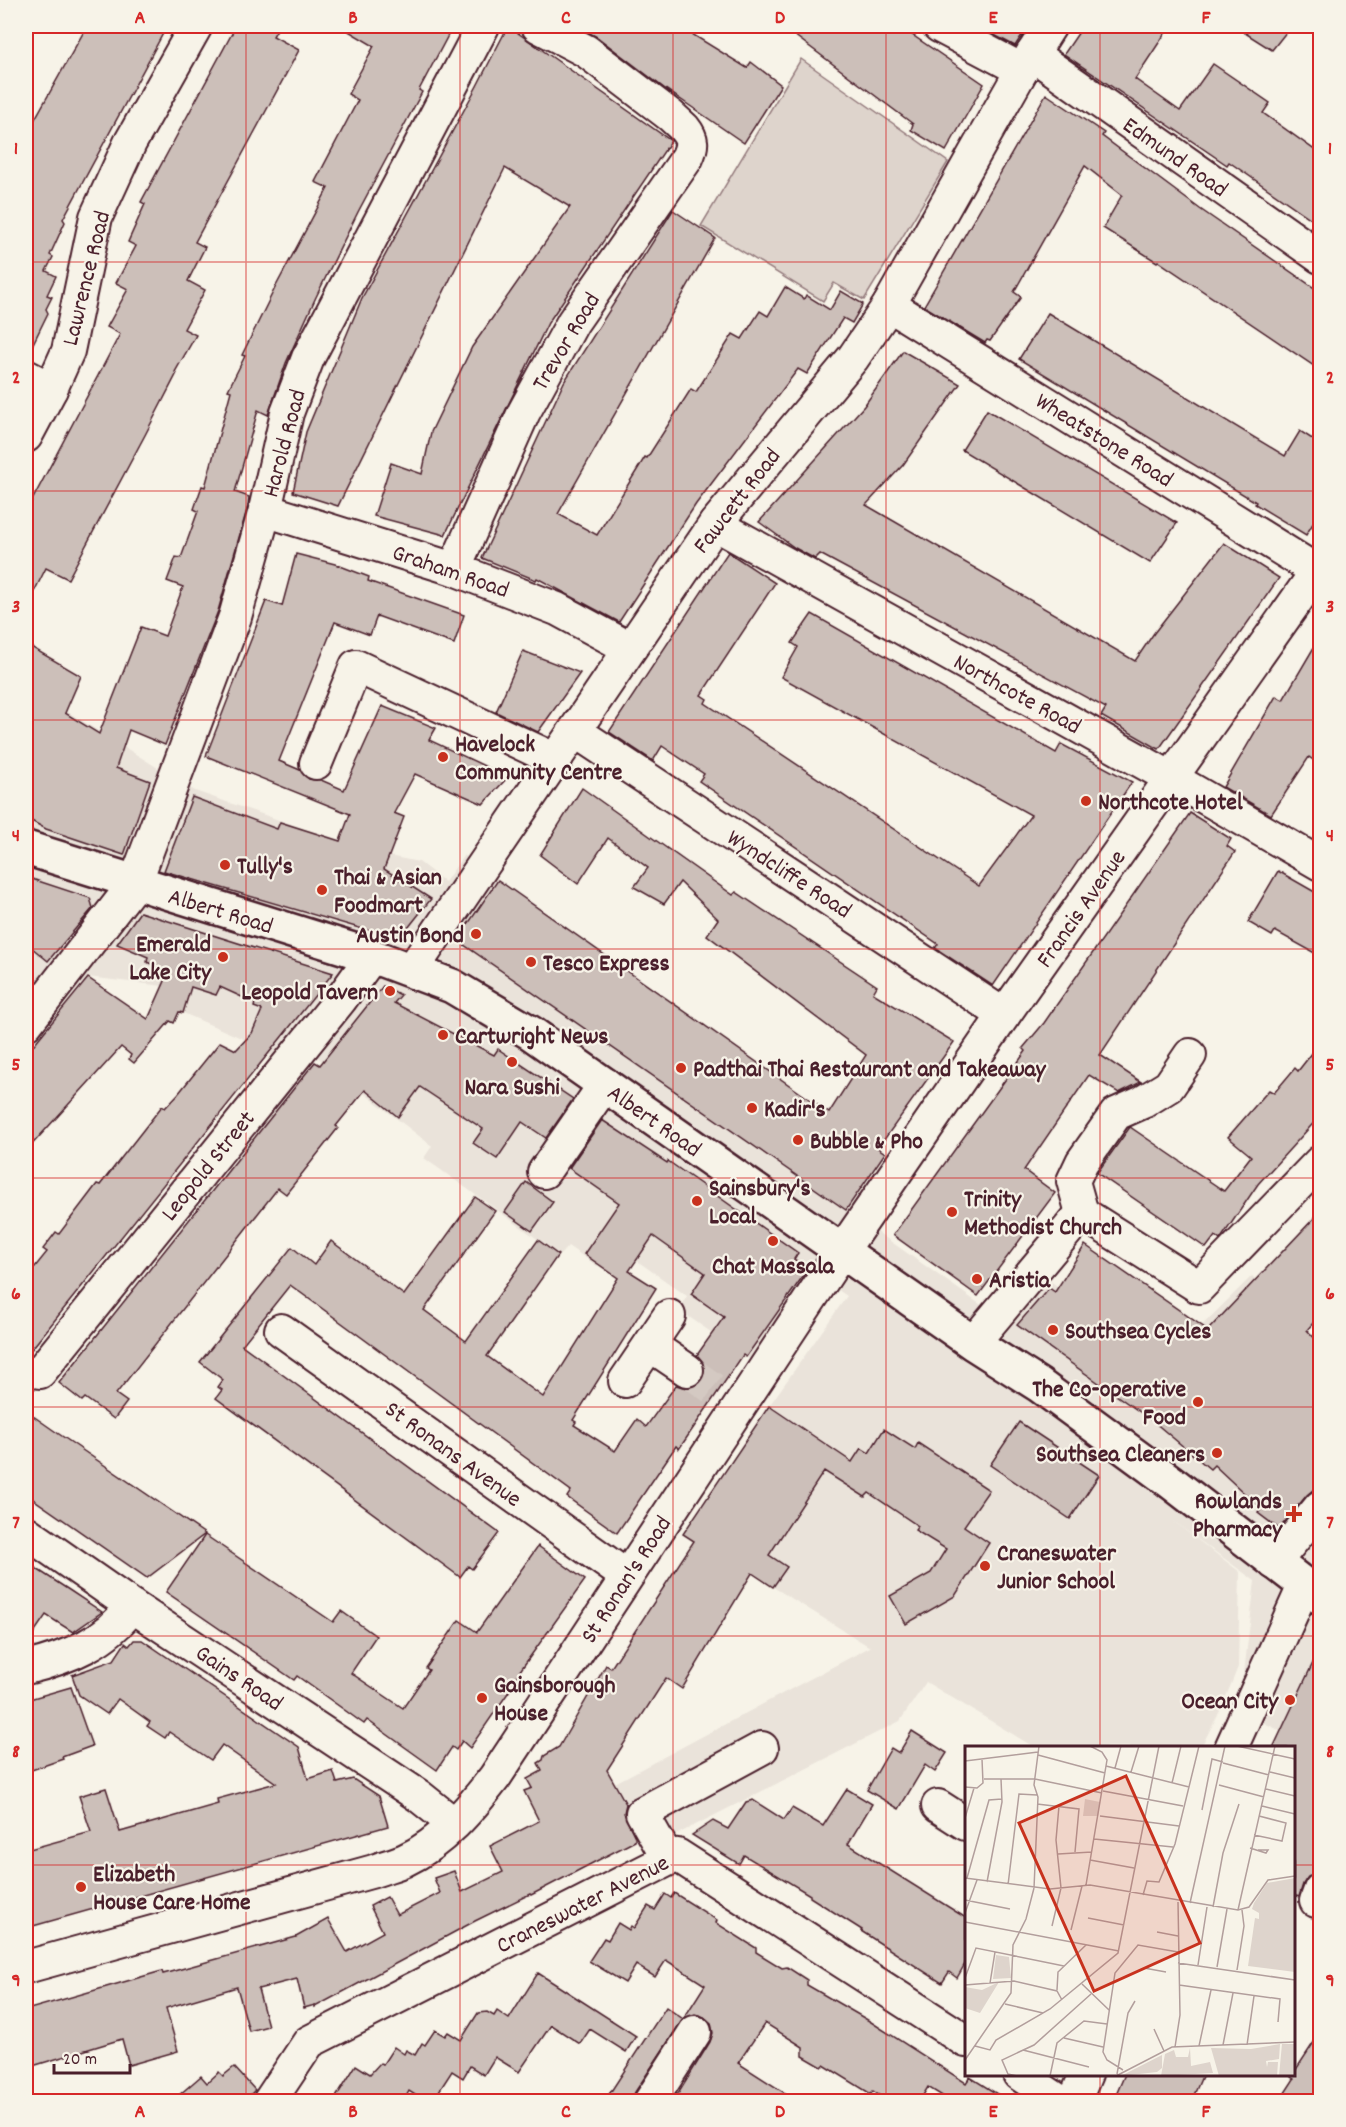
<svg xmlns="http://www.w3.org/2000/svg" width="1346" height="2127" font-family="Dekko,sans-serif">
<rect width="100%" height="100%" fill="#f7f3e8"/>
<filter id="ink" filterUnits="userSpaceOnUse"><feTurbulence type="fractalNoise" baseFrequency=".0167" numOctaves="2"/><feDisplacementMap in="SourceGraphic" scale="12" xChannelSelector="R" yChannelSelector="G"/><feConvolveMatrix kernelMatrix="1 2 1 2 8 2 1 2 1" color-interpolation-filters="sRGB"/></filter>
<g filter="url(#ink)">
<path fill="#eae3da" d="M26 686 195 791 343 842 389 856 419 862 445 882 464 855 885 1153 846 1210 981 1305 1021 1259 1162 1365 1252 1276 1320 1344V1380L1301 1402 1320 1424V1749L1232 1708 1244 1673 1255 1581 1173 1521 1240 1572 1238 1667 1221 1709 1201 1747H1034L926 1682 900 1721 650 1848 615 1783 870 1647 723 1556 721 1559 683 1534 769 1406 847 1296 816 1275 754 1362 679 1310 687 1296 613 1244 597 1266 568 1246 560 1255 424 1158 432 1146 316 1056 265 1055 246 1040 183 1013 188 996 163 986 88 977 56 1013 26 985Z"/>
<path fill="#ded4cc" stroke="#947a7c" stroke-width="1.5" d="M801 59 948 162 864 300 834 283 823 301 701 226Z"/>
<g fill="#ccbfb9" stroke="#4a1f2b" stroke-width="1.5" fill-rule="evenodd">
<path d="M87 26H167L63 219 65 222 50 255 53 257 46 271 56 276 47 295 52 297 46 309 48 313 26 358V135Z"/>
<path d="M236 26H279L273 36 299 50 195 242 205 247 188 281 205 290 184 329 196 335 175 372 177 373 145 435 68 579 46 568 26 608V512L120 334 107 327 128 289 116 283 136 246 128 242 145 204 141 202Z"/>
<path d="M340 26H453L419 90 422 92 358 212 316 297 286 363 268 415 258 410 235 492 249 497 248 506 218 611 165 745 129 730 116 768 150 781 124 855 46 829 26 818V644L81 676 65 713 99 734 141 627 165 636 183 587 167 581 176 557 181 558 198 511 194 509 202 486 205 487 231 391 228 390 245 356 242 355 275 288 328 188 315 182 358 100 348 94 374 46Z"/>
<path d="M508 26 671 141 548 323 445 535 374 516 391 463 422 474 431 432 472 347 570 207 505 168 338 506 293 492 306 432 362 298 477 86Z"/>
<path d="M576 26H679L747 68 751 62 781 85 744 143 664 88 597 37Z"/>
<path d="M782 26H899L984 84 946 151 911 130 913 124Z"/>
<path d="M977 26H1028L1015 46Z"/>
<path d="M1083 26H1170L1135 79 1180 111 1213 64 1270 103 1263 113 1320 154V225L1229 162 1227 165 1064 54Z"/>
<path d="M1234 26H1291L1272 50Z"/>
<path d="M1046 94 1104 133 1102 136 1200 209 1320 292V370L1158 261 1157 262 1103 228 1122 195 1085 166 1014 292 1021 297 990 341 987 340 985 343 924 306Z"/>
<path d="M673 210 715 238 558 514 597 535 645 457 647 458 691 389 696 392 733 334 742 339 760 311 768 316 785 287 804 299 806 295 830 310 841 291 863 304 852 323 843 318 807 374 798 369 696 504 619 622 537 578 536 580 482 558 564 382Z"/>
<path d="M1048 313 1285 456 1300 431 1320 444V512L1306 535 1255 504 1256 502 1019 359Z"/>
<path d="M903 351 960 384 903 465 866 505 1135 661 1154 633 1224 543 1279 578 1159 749 1101 716 1106 708 820 554 815 559 795 548 759 522 864 406Z"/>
<path d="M987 410 1177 523 1150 563 962 450Z"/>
<path d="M728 552 775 583 701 695 707 699 705 703 979 886 1031 815 781 677 798 647 792 643 812 614 1056 753 1061 744 1132 782 993 986 935 948 938 944 699 781 704 774 662 746 653 761 609 732Z"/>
<path d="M296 554 335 564 369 577 368 581 464 615 454 644 377 616 370 635 335 622 279 761 300 770 309 779 321 780 344 790 382 706 436 728 429 740 508 777 483 804 415 774 394 813 404 817 384 869 431 899 404 933 390 937 164 871 192 797 277 829 280 822 340 841 350 814 206 756 266 601 282 606Z"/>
<path d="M1320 637V765L1309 757 1271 815 1223 787 1276 696 1283 700Z"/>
<path d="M523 651 580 673 538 732 496 712Z"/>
<path d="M582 788 733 895 736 892 877 986 873 993 954 1042 878 1148 885 1153 846 1210 457 940 498 880 829 1113 866 1055 707 935 718 919 680 882 664 904 634 887 648 868 608 838 578 884 540 855Z"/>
<path d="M1190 813 1231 839 1227 846 1235 852 1100 1055 1141 1082 1119 1093 1089 1075 1024 1170 1055 1193 978 1296 893 1235 1026 1051 1023 1048 1044 1023Z"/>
<path d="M1278 871 1320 895V956L1275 931 1272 936 1248 922Z"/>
<path d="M26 877 90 898 93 908 48 961 26 943Z"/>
<path d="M140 912 333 973 26 1356V1278L47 1252 43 1249 56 1232 59 1234 97 1184 100 1185 162 1106 165 1108 178 1094 220 1042 236 1050 252 1033 262 1010 254 1007 255 1003 220 987 216 995 191 987 183 1013 179 1012 174 1023 170 1021 134 1063 129 1059 131 1055 121 1047 26 1151V1054L88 978 148 1019 169 972 147 962 148 957 117 944Z"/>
<path d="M383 986 401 995 394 1003 494 1055 498 1049 573 1099 546 1138 522 1122 497 1159 473 1143 483 1129 420 1087 398 1117 365 1090 336 1126 338 1128 286 1194 278 1188 116 1394 127 1402 114 1419 85 1398 82 1401 59 1383 315 1062 320 1065Z"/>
<path d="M1320 1043V1116L1258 1184 1220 1240 1215 1236 1206 1248 1097 1173 1130 1127 1224 1191 1251 1156 1228 1137 1269 1090 1274 1093 1295 1068 1298 1071Z"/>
<path d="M602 1120 667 1163 668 1161 798 1253 794 1259 808 1269 746 1357 743 1355 679 1449 676 1446 617 1533 567 1497 571 1491 290 1285 242 1345 499 1533 472 1569 468 1566 460 1577 216 1398 222 1390 218 1387 223 1380 200 1362 292 1247 314 1265 331 1241 404 1295 475 1197 495 1211 424 1310 466 1341 538 1240 558 1255 487 1356 543 1397 618 1278 584 1254 619 1203 569 1168ZM653 1236 705 1273 691 1294 724 1317 697 1355 703 1362 705 1371 702 1381 695 1386 686 1388 676 1385 646 1427 637 1419 615 1451 574 1425 576 1422 573 1420 656 1288 629 1271Z"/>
<path d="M526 1182 553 1202 532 1231 505 1212Z"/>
<path d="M1320 1212V1315L1307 1330 1320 1344V1489L1313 1490 1307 1495 1279 1529 1258 1513 1261 1509 1214 1465 1210 1469 1154 1422 1017 1325 1049 1288 1055 1292 1085 1245 1208 1330Z"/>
<path d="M769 1406 852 1462 861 1448 869 1453 884 1429 915 1449 918 1443 989 1490 964 1526 989 1543 955 1596 906 1624 890 1596 931 1573 946 1549 915 1530 918 1526 869 1493 865 1497 824 1471 769 1555 787 1567 773 1587 752 1573 682 1689 666 1678 607 1770 626 1804 624 1813 635 1837V1841L531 1895 530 1894 475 1921 315 2007V2005L304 2008 297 1979 258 1989 268 2026 249 2031 237 1987 166 2008 178 2051 129 2065 122 2039 26 2068V2010L162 1971 163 1974 296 1937 328 1919 347 1952 383 1932 370 1906 387 1897 397 1915 440 1893 434 1878 454 1871 462 1892 503 1872 490 1846 539 1821 524 1791 532 1788 527 1779 542 1771 538 1763 543 1760 544 1756 559 1747 606 1665 611 1668 694 1541 683 1534Z"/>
<path d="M26 1411 56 1432 205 1534 147 1578 26 1494Z"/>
<path d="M1019 1422 1099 1475 1070 1519 990 1465Z"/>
<path d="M205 1535 333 1622 341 1611 376 1636 351 1673 403 1708 429 1670 426 1668 459 1620 477 1632 538 1546 585 1580 517 1675 519 1677 470 1748 462 1741 456 1750 452 1747 437 1770 367 1720 364 1724 297 1676 294 1680 166 1592Z"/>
<path d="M26 1562 69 1590 102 1612 73 1632 46 1615 26 1644Z"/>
<path d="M134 1640H142L299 1747 308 1779 333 1771 337 1783 353 1779 379 1796 388 1826 26 1928V1850L91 1832 79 1796 106 1788 120 1832 218 1804 217 1799 276 1783 222 1745 211 1760 169 1732 165 1738 147 1726 150 1722 118 1699 107 1714 79 1695 72 1675 114 1660 125 1643 129 1646Z"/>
<path d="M1320 1648V1873L1308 1877 1303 1884 1299 1897 1293 1895V1748H1273Z"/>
<path d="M71 1687 92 1746 62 1757 63 1759 26 1772V1700Z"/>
<path d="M912 1731 947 1753 935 1772 925 1765 899 1809 867 1790 891 1748 899 1753Z"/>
<path d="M847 1789 872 1804 848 1844 966 1918V1962L957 1978 949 1972 942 1983 861 1931 862 1930 810 1897V1895L744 1855 739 1864 692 1835 713 1821 728 1829 746 1802 753 1800 784 1820 792 1808 823 1826Z"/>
<path d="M674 1893 717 1920 716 1923 756 1948V1952L782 1968 787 1967 807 1980V1985L871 2022 966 2083 970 2077 1010 2102H952L928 2087 919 2102H889L873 2091 871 2094 824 2065 822 2067 803 2056V2047L765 2023 738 2063 799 2102H673L710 2042 713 2033 711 2023 704 2017 695 2014 684 2018 705 1985 666 1960 655 1977 636 1965 625 1983 589 1961 604 1938 608 1940 618 1923 629 1930 631 1926 634 1928 648 1906 655 1910 665 1894 671 1898Z"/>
<path d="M538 1973 636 2036 626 2052 590 2029 580 2044 551 2025 519 2072 495 2057 484 2075 470 2066 463 2078 452 2071 432 2102H426L409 2091 403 2102H333L356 2065 370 2074 380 2063 383 2064 394 2047 404 2054 406 2050 415 2055 422 2043 425 2045 435 2030 445 2036 448 2032 461 2040 478 2013 487 2012 494 2016 497 2011 509 2019Z"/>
<path d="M666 2007 683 2019 635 2092 632 2102H604Z"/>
<path d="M1320 2033V2092L1314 2102H1279L1294 2079 1291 2077Z"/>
<path d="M234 2067 255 2090 243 2102H171L201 2076 207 2083 219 2072 223 2076Z"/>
<path d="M1125 2074H1203L1191 2102H1113Z"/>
</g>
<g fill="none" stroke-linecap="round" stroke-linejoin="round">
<path stroke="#d4c9c2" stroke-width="32" stroke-dasharray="32 16" stroke-linecap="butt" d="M687 1370 718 1392"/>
<g stroke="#4a1f2b" stroke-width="36">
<g id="minor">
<path d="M939 26 1022 70"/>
<path d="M1032 54 1320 257"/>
<path d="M889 305 1320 573"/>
<path d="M26 376 51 389"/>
<path d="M26 436 51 389 68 351 96 217 130 143 196 26"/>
<path d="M265 510 454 569 557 609 629 648"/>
<path d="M715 524 1173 779 1320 864"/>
<path d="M454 569 524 412 573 322 687 158C693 145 693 139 684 128L671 116 586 51 538 26"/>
<path d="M575 731 1004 1015"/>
<path d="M316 763 356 666 556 760"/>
<path d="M412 970 715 524 853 358 889 305 1022 70 1050 26"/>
<path d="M26 1024 135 883 235 617 265 510 287 413 308 358 483 26"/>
<path d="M544 1172 605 1084"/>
<path d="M1082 1213 1073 1181 1082 1162 1116 1114 1143 1102 1169 1086 1190 1055"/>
<path d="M281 1330 626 1576"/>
<path d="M973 1343 1082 1213 1199 1287 1320 1162"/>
<path d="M650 1345 687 1370"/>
<path d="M40 1372 341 999 372 956"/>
<path d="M625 1381 669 1316"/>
<path d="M26 1532 132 1606 419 1796 454 1824"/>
<path d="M1274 1563 1320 1507"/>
<path d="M26 1668C67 1658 107 1642 132 1606"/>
<path d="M1231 1748 1304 1586"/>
<path d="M938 1806 966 1824"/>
<path d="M668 1859 642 1813 762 1748"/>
<path d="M1316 1901 1320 1890"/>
<path d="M26 1967 374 1871C384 1867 396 1864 405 1860 442 1843 471 1808 495 1777L842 1251 1004 1015 1320 567"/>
<path d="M1019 2074 1061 2102"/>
<path d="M269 2102 309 2042 677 1855 966 2041"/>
<path d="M650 2102 695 2032"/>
<path d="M1074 2102 1086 2074"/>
</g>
</g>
<g stroke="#4a1f2b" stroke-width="38">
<path id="major" d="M26 848 372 956 452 986 531 1033 973 1343 1039 1385 1171 1482 1320 1597"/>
</g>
<use href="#minor" stroke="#f7f3e8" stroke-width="32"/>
<use href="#major" stroke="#f7f3e8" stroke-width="33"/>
</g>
</g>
<path fill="none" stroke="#d62828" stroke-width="1.5" stroke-opacity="0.55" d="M246 26V2102M460 26V2102M673 26V2102M886 26V2102M1100 26V1748M26 262H1320M26 491H1320M26 720H1320M26 949H1320M26 1178H1320M26 1407H1320M26 1636H1320M26 1865H966M1294 1865H1320M1100 2074V2102"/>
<g fill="#c8321e" stroke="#f7f3e8" stroke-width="2">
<circle cx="443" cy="757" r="6"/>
<circle cx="1086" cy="801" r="6"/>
<circle cx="225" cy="865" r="6"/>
<circle cx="322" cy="890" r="6"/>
<circle cx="476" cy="934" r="6"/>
<circle cx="223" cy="957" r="6"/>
<circle cx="531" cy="962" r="6"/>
<circle cx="390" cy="991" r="6"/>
<circle cx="443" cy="1035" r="6"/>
<circle cx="512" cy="1062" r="6"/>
<circle cx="681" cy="1068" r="6"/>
<circle cx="752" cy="1108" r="6"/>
<circle cx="798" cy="1140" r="6"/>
<circle cx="697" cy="1201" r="6"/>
<circle cx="952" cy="1212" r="6"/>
<circle cx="773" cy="1241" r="6"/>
<circle cx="977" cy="1279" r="6"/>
<circle cx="1053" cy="1330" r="6"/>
<circle cx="1198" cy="1402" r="6"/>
<circle cx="1217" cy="1453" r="6"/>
<path d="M1291 1505h6v6h6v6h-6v6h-6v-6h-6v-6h6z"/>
<circle cx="985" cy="1566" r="6"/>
<circle cx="482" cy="1698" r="6"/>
<circle cx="1290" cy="1700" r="6"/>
<circle cx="81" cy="1887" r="6"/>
</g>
<g text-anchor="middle" stroke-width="4.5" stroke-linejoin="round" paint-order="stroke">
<g font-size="24" fill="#4a1f2b" stroke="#f7f3e8">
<text transform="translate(1176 156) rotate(35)" y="8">Edmund Road</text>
<text transform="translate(85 278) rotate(-76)" y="8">Lawrence Road</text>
<text transform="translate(565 341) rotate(-59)" y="8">Trevor Road</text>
<text transform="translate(1105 439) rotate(32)" y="8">Wheatstone Road</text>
<text transform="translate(283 443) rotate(-75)" y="8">Harold Road</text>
<text transform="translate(736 500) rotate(-52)" y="8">Fawcett Road</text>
<text transform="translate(451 570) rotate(19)" y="8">Graham Road</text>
<text transform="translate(1018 693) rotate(29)" y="8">Northcote Road</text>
<text transform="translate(790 873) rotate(33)" y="8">Wyndcliffe Road</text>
<text transform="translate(1080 908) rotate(-55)" y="8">Francis Avenue</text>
<text transform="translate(221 910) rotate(17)" y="8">Albert Road</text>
<text transform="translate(655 1120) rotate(35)" y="8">Albert Road</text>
<text transform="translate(207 1165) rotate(-51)" y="8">Leopold Street</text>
<text transform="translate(454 1453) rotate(36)" y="8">St Ronans Avenue</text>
<text transform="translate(625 1579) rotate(-57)" y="8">St Ronan's Road</text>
<text transform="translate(240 1677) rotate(34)" y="8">Gains Road</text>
<text transform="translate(582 1903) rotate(-27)" y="8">Craneswater Avenue</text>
</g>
<g font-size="24" font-weight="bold" fill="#4a1f2b" stroke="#f7f3e8" text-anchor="start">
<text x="455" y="751">Havelock<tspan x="455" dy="28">Community Centre</tspan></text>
<text x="1098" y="809">Northcote Hotel</text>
<text x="237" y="873">Tully's</text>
<text x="334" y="884">Thai &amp; Asian<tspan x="334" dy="28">Foodmart</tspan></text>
<text x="464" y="942" text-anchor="end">Austin Bond</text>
<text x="211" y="951" text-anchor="end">Emerald<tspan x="211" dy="28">Lake City</tspan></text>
<text x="543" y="970">Tesco Express</text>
<text x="378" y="999" text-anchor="end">Leopold Tavern</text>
<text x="455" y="1043">Cartwright News</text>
<text x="693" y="1076">Padthai Thai Restaurant and Takeaway</text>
<text x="512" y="1094" text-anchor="middle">Nara Sushi</text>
<text x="764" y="1116">Kadir's</text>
<text x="810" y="1148">Bubble &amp; Pho</text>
<text x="709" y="1195">Sainsbury's<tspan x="709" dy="28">Local</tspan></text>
<text x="964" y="1206">Trinity<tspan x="964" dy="28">Methodist Church</tspan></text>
<text x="773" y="1273" text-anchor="middle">Chat Massala</text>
<text x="989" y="1287">Aristia</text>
<text x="1065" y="1338">Southsea Cycles</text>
<text x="1186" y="1396" text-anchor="end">The Co-operative<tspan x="1186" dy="28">Food</tspan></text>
<text x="1205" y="1461" text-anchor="end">Southsea Cleaners</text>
<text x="1282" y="1508" text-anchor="end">Rowlands<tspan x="1282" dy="28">Pharmacy</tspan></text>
<text x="997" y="1560">Craneswater<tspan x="997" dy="28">Junior School</tspan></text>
<text x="494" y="1692">Gainsborough<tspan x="494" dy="28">House</tspan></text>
<text x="1278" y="1708" text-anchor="end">Ocean City</text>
<text x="93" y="1881">Elizabeth<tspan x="93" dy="28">House Care Home</tspan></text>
</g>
</g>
<g transform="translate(965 1746)">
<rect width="330" height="330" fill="#f7f3e8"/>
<path d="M120 53 135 56 133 70H118ZM330 132V226L283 220 290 172 294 173V167L287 163 289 157 302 137ZM31 209 44 211 46 232 28 233ZM34 236 15 267 0 262V241L17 244ZM315 298 314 313 301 315 302 321 303 316H313L312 330H254L246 302 286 303ZM317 298H330V330H314ZM225 302 226 320 245 316 248 327 196 330 200 308 209 304 211 311H223ZM197 309V322L192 326 156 330Z" fill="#ded4cc"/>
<path fill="none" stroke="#b29e9c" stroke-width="1.5" d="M272 0 330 13M73 9 140 27M0 15 73 6M258 17 304 29M141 20 224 41M150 22 156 0M166 26 174 0M305 26 330 32M19 33H70L137 47M207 37 216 0M254 39 299 51M0 41 12 42 18 37 17 13M301 43 330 50M138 45 218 60M72 58 114 63 110 106M297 60 330 68M237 64 247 13 258 16M135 70 214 80M0 72 9 42M289 89 317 95 321 77 294 70M129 93 208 101M285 102 301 107 303 104H293M93 108 127 106M125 114 169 122M0 132 85 143 125 139 273 164 284 161 303 134 330 130M2 132 24 54 37 53M22 136 37 56 36 33M43 139 54 48 72 49M121 139 142 14 137 6 125 0M69 142 73 51 69 39 74 0M178 149 182 135 194 136 210 98 234 0M0 154 45 163M225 157 260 0M248 161 258 107 274 58M273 164 310 0M0 167 12 134M123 172 159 179M0 176 154 205M87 180 96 142 91 94 94 60M106 184 117 140M192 186 213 190M213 217 330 234M233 219 242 161M252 221 262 163M179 222 201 226M272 224 279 180 277 164M0 232 11 202 99 220M25 237 30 206M117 238 144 264M0 239 49 235 92 245 97 254M214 239 315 253 313 276M92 244 93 226 121 199M40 258 78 267M189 283 199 305M99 292 138 301M258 299 268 247M282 299 289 250M10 300 25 304 31 294 85 263 153 207 194 0M234 300 246 244M210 301 215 269 213 156M58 304 124 321M0 314 46 247 48 199 61 173 69 142M158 324 142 314 138 306 150 227 173 199 213 206M152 328 163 267 170 255M52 330 43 328 37 314 69 299 126 248M85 330 92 297 98 292 119 275 142 278M151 330 207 301 330 296"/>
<path fill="#c8321e" fill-opacity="0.15" stroke="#c8321e" stroke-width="3" d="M161 30 235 197 129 245 54 77Z"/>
<rect width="330" height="330" fill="none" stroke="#4a1f2b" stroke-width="3"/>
</g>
<rect width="1346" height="2127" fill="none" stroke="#f7f3e8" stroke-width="66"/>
<path d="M54 2064v9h76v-9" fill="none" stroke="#4a1f2b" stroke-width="3"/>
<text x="63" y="2064" font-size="18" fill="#4a1f2b" stroke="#f7f3e8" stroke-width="4.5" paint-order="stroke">20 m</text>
<rect x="33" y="33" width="1280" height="2061" fill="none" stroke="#d62828" stroke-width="2"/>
<g font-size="20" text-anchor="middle" font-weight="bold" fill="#d62828">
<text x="140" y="23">A</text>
<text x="353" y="23">B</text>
<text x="566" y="23">C</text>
<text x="780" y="23">D</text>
<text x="993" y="23">E</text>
<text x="1206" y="23">F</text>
<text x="16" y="154">1</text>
<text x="1330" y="154">1</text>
<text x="16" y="383">2</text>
<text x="1330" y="383">2</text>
<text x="16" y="612">3</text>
<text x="1330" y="612">3</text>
<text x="16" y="841">4</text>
<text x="1330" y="841">4</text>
<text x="16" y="1070">5</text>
<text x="1330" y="1070">5</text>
<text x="16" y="1299">6</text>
<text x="1330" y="1299">6</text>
<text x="16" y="1528">7</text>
<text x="1330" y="1528">7</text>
<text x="16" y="1757">8</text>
<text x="1330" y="1757">8</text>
<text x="16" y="1986">9</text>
<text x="1330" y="1986">9</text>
<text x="140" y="2117">A</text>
<text x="353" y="2117">B</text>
<text x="566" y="2117">C</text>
<text x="780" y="2117">D</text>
<text x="993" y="2117">E</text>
<text x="1206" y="2117">F</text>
</g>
</svg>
